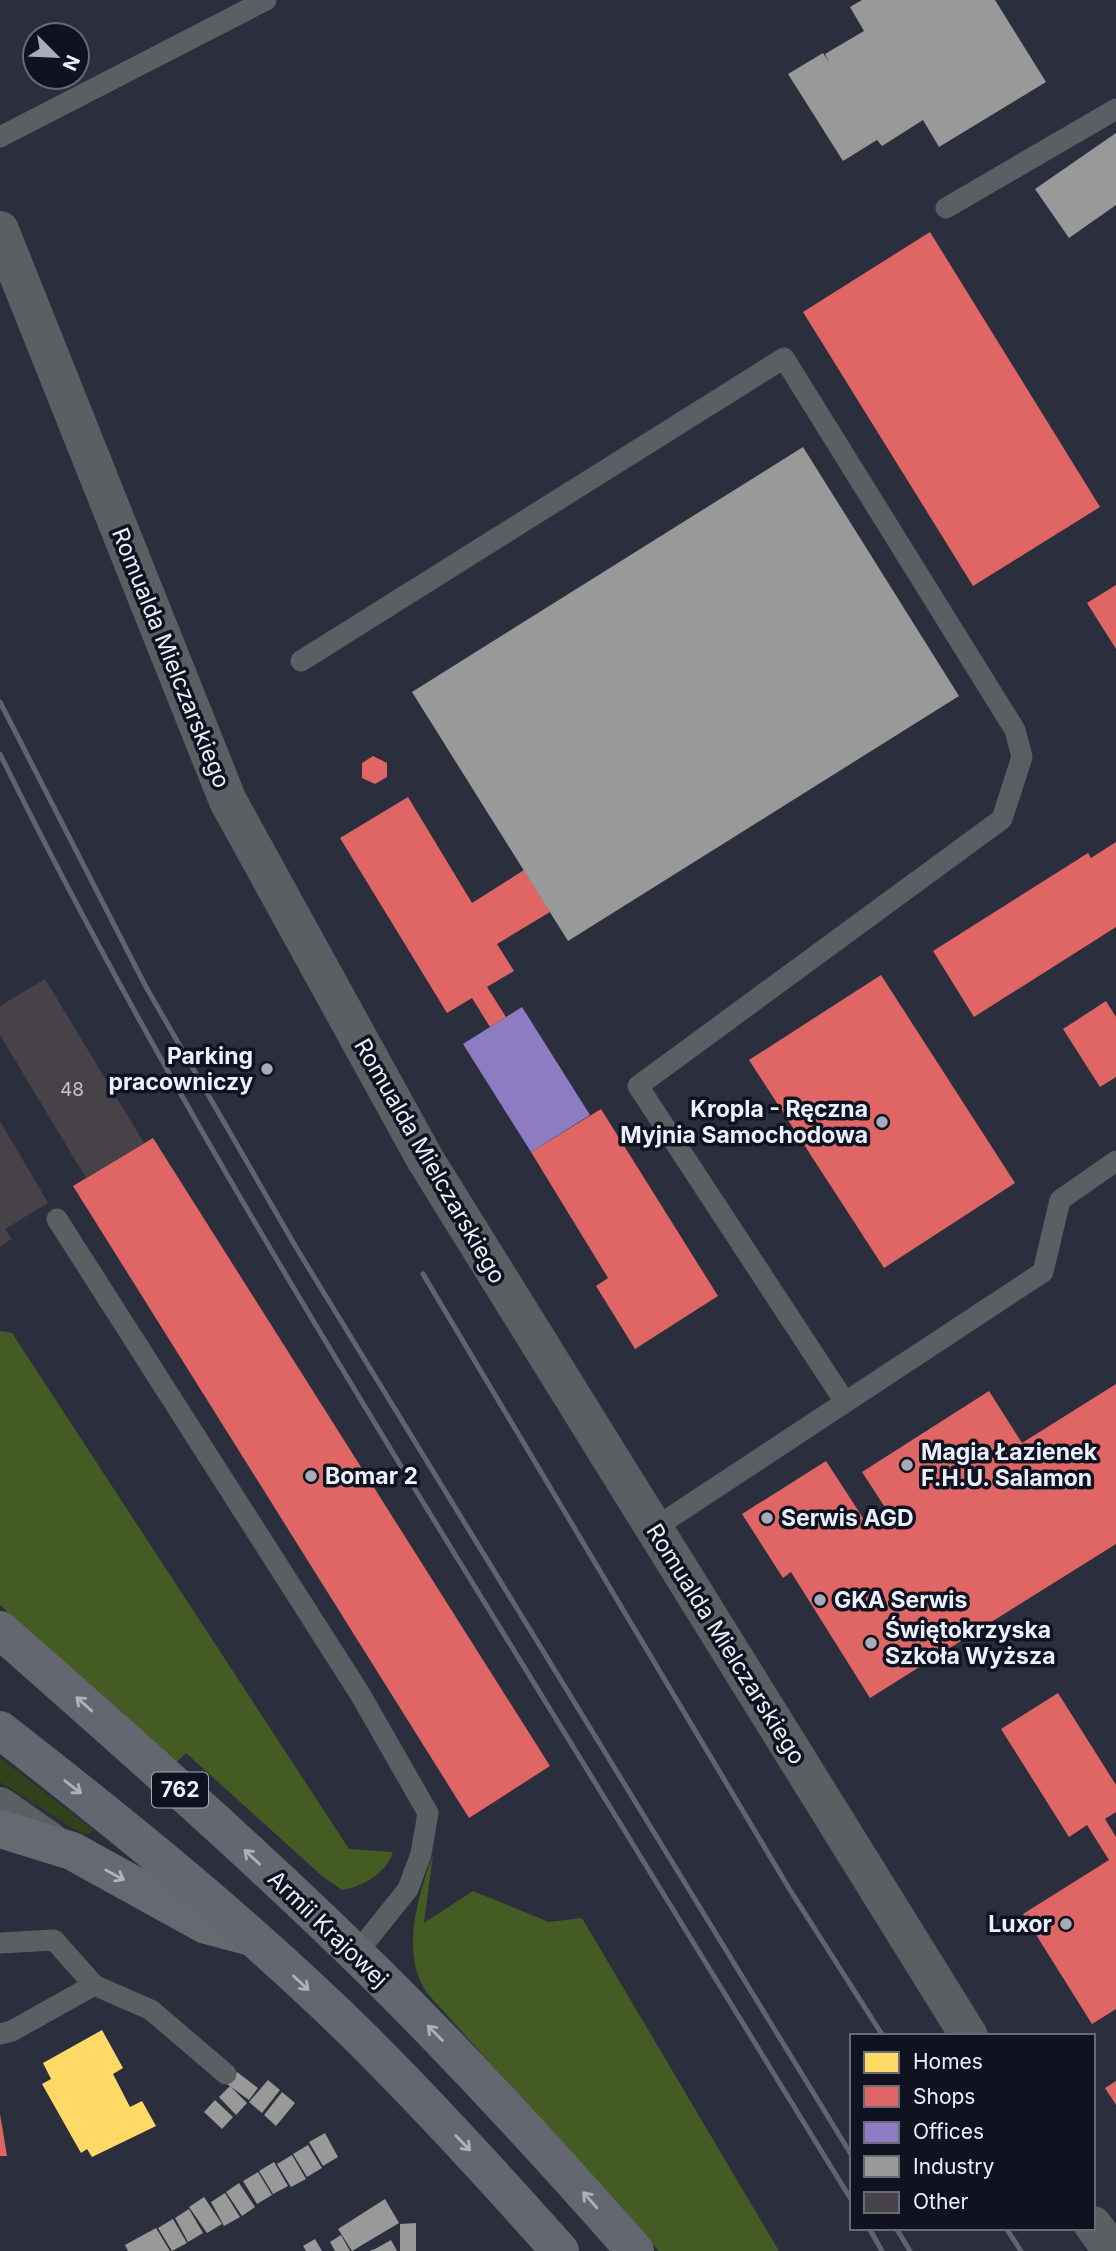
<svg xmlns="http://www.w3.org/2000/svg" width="1116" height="2251" font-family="Inter,sans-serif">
<rect width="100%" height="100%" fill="#2b2e3c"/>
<path fill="#30421a" d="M0 1758 95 1831 84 1835 0 1782Z"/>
<g fill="#445b23">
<path d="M0 1331 12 1333 349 1849 393 1852C386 1873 363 1887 342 1890L322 1876 186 1753 177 1762 123 1719 0 1605Z"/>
<path d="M433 1855 424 1923 473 1891 549 1922 582 1918 779 2251H659L427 1993C400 1955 418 1895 433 1855Z"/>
</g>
<path fill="#ffd966" d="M102 2030 123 2068 113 2074 130 2107 142 2101 156 2126 92 2157 87 2149 81 2153 42 2084 51 2079 43 2063Z"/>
<g fill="#e06666">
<path d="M930 232 1100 507 973 586 803 312Z"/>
<path d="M1116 585V649L1087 603Z"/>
<path d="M373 756 387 763V777L375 784 362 778V763Z"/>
<path d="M408 797 472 903 524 870 550 912 497 944 514 971 487 987 506 1017 490 1027 472 998 447 1013 340 838Z"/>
<path d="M1116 842V927L974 1017 933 951 1088 853 1091 858Z"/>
<path d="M881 975 1015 1183 884 1268 749 1060Z"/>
<path d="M1106 1001 1116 1017V1077L1100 1087 1063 1029Z"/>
<path d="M601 1109 718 1296 635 1349 596 1286 608 1278 531 1152Z"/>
<path d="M153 1138 550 1766 469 1818 73 1186Z"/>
<path d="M1116 1384V1544L870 1698 791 1572 783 1578 742 1514 826 1461 867 1524 888 1512 862 1472 989 1391 1022 1443Z"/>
<path d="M1058 1693 1116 1785V1812L1105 1819 1116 1837V2009L1092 2024 1023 1914 1109 1860 1087 1825 1069 1837 1001 1729Z"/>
<path d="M1116 2081V2105L1105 2088Z"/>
<path d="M0 2114 7 2156H0Z"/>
</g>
<path fill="#8e7cc3" d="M522 1007 590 1115 531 1152 463 1044Z"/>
<g fill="#999">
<path d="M862 0H995L1046 82 939 147 923 120 882 146 877 140 843 161 788 74 823 53 829 62 825 54 864 31 850 7Z"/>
<path d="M1116 133V205L1069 238 1035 189Z"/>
<path d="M803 447 959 696 568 941 412 692Z"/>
<path d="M237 2072 258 2088 249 2100 227 2084Z"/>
<path d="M268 2080 280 2090 262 2113 249 2102Z"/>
<path d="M230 2086 247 2103 236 2115 219 2097Z"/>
<path d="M282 2092 295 2103 276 2126 264 2115Z"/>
<path d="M215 2100 233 2117 222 2129 204 2112Z"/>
<path d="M325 2133 338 2157 323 2166 309 2142Z"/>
<path d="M308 2145 322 2168 307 2177 293 2154Z"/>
<path d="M292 2155 306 2179 291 2187 277 2164Z"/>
<path d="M274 2162 288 2186 273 2194 259 2171Z"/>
<path d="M258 2172 272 2195 257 2204 243 2181Z"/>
<path d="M239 2183 255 2207 242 2216 226 2192Z"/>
<path d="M225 2193 240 2217 224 2226 211 2202Z"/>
<path d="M204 2197 222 2224 207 2233 189 2207Z"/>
<path d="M385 2199 399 2223 352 2251 338 2229Z"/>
<path d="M189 2209 203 2233 188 2242 175 2218Z"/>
<path d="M173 2219 187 2243 172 2251 158 2228Z"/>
<path d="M416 2223V2251H400V2224Z"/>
<path d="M156 2228 170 2251H128L125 2245Z"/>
<path d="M341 2235 350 2251H335L330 2242Z"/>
<path d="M315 2239 322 2251H306L303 2246Z"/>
<path d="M391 2240 397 2251H369L375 2249Z"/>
</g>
<g fill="#474248">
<path d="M45 979 144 1143 86 1178 0 1035V1006Z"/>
<path d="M0 1121 48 1203 5 1229 12 1239 0 1246Z"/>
</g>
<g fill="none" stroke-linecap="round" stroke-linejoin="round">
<g stroke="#5b5e63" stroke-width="21">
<path d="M0 137 266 0"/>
<path d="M946 208 1116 109"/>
<path d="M301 661 784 358 1015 730 1022 757 1002 819 638 1086 845 1402"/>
<path d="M57 1219 360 1694 428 1813 421 1854 408 1889 356 1954"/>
<path d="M653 1529 1043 1272 1060 1200 1116 1161"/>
<path d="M0 1943 54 1940 94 1985"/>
<path d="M0 2034 12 2031 94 1985 151 2010 226 2074"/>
</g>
<path stroke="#5b5e63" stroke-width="38" d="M0 1806 50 1841"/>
<g stroke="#5b5e63" stroke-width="38">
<path d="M0 230 228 801 425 1159 969 2036"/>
<path d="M1093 2225 1112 2251"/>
</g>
<path stroke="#666970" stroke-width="38" d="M0 1829 72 1851 206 1925 251 1937"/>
<g stroke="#646770" stroke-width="38">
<path d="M0 1630C120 1736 241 1842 356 1954 454 2049 545 2149 635 2251"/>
<path d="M0 1730C126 1828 251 1929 364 2041 432 2109 496 2179 560 2251"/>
</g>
<g stroke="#62646c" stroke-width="5">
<path d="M0 702 146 987 297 1249 852 2156"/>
<path d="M0 754C137 1032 297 1297 459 1561 590 1774 721 1988 852 2201"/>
<path d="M423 1274 790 1890 883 2036"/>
<path d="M869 2228 882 2251"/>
<path d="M896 2228 910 2251"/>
<path d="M1006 2228 1021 2251"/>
</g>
</g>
<defs><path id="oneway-shaft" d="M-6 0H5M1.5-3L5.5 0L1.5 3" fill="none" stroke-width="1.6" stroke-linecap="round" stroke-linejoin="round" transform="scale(1.75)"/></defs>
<g stroke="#aeb2be">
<use href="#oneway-shaft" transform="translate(84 1704) rotate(-138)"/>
<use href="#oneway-shaft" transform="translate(73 1787) rotate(38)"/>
<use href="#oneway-shaft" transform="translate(252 1857) rotate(-137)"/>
<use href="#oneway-shaft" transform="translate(301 1983) rotate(43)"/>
<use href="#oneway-shaft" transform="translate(435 2033) rotate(-135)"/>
<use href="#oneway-shaft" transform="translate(463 2143) rotate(46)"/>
<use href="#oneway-shaft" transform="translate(590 2200) rotate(-131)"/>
</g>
<use stroke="#afb3be" href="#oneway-shaft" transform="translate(115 1875) rotate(29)"/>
<g fill="#a8acba" stroke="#10131f" stroke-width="2.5">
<circle cx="267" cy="1069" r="7"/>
<circle cx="882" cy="1122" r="7"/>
<circle cx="907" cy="1465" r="7"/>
<circle cx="311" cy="1476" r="7"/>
<circle cx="767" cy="1518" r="7"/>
<circle cx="820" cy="1600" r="7"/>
<circle cx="871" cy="1643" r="7"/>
<circle cx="1066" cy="1924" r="7"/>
</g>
<g text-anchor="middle" stroke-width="7" stroke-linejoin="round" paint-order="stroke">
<g font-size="19" fill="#c2c4d0">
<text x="72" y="1096">48</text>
</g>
<rect fill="#10131f" stroke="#a9aebb" stroke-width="2" x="152" y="1772.5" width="56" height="35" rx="5"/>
<g font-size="21" font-weight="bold" fill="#ebf0fe">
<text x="180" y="1797">762</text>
</g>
<g font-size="23" fill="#ebf0fe" stroke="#10131f">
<text transform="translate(171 658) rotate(68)" y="8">Romualda Mielczarskiego</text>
<text transform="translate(430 1161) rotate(60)" y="8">Romualda Mielczarskiego</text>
<text transform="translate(726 1644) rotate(58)" y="8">Romualda Mielczarskiego</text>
<text transform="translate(328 1929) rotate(44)" y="8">Armii Krajowej</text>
</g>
<g font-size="23" font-weight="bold" fill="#ebf0fe" stroke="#10131f" text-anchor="start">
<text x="253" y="1064" text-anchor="end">Parking<tspan x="253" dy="26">pracowniczy</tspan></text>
<text x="868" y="1117" text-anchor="end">Kropla - Ręczna<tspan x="868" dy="26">Myjnia Samochodowa</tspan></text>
<text x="921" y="1460">Magia Łazienek<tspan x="921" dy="26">F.H.U. Salamon</tspan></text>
<text x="325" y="1484">Bomar 2</text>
<text x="781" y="1526">Serwis AGD</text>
<text x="834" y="1608">GKA Serwis</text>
<text x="885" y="1638">Świętokrzyska<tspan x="885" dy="26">Szkoła Wyższa</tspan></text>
<text x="1052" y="1932" text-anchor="end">Luxor</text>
</g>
</g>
<rect x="850" y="2034" width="245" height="196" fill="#10131f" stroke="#686b78" stroke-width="2"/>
<rect x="864" y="2052" width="35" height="21" fill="#ffd966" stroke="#686b78" stroke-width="2"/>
<text x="913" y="2069" font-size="21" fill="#ebf0fe">Homes</text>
<rect x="864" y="2086" width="35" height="21" fill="#e06666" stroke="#686b78" stroke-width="2"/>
<text x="913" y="2104" font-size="21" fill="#ebf0fe">Shops</text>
<rect x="864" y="2122" width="35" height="21" fill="#8e7cc3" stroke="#686b78" stroke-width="2"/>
<text x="913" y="2139" font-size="21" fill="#ebf0fe">Offices</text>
<rect x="864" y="2156" width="35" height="21" fill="#999999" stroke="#686b78" stroke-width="2"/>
<text x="913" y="2174" font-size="21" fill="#ebf0fe">Industry</text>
<rect x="864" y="2192" width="35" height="21" fill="#474248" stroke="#686b78" stroke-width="2"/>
<text x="913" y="2209" font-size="21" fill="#ebf0fe">Other</text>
<g transform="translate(56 56) rotate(114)"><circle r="33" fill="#10131f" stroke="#686b78" stroke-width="2"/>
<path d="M0-5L12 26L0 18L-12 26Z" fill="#a8acba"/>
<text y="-10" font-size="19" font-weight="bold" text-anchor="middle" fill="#ebf0fe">N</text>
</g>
</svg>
